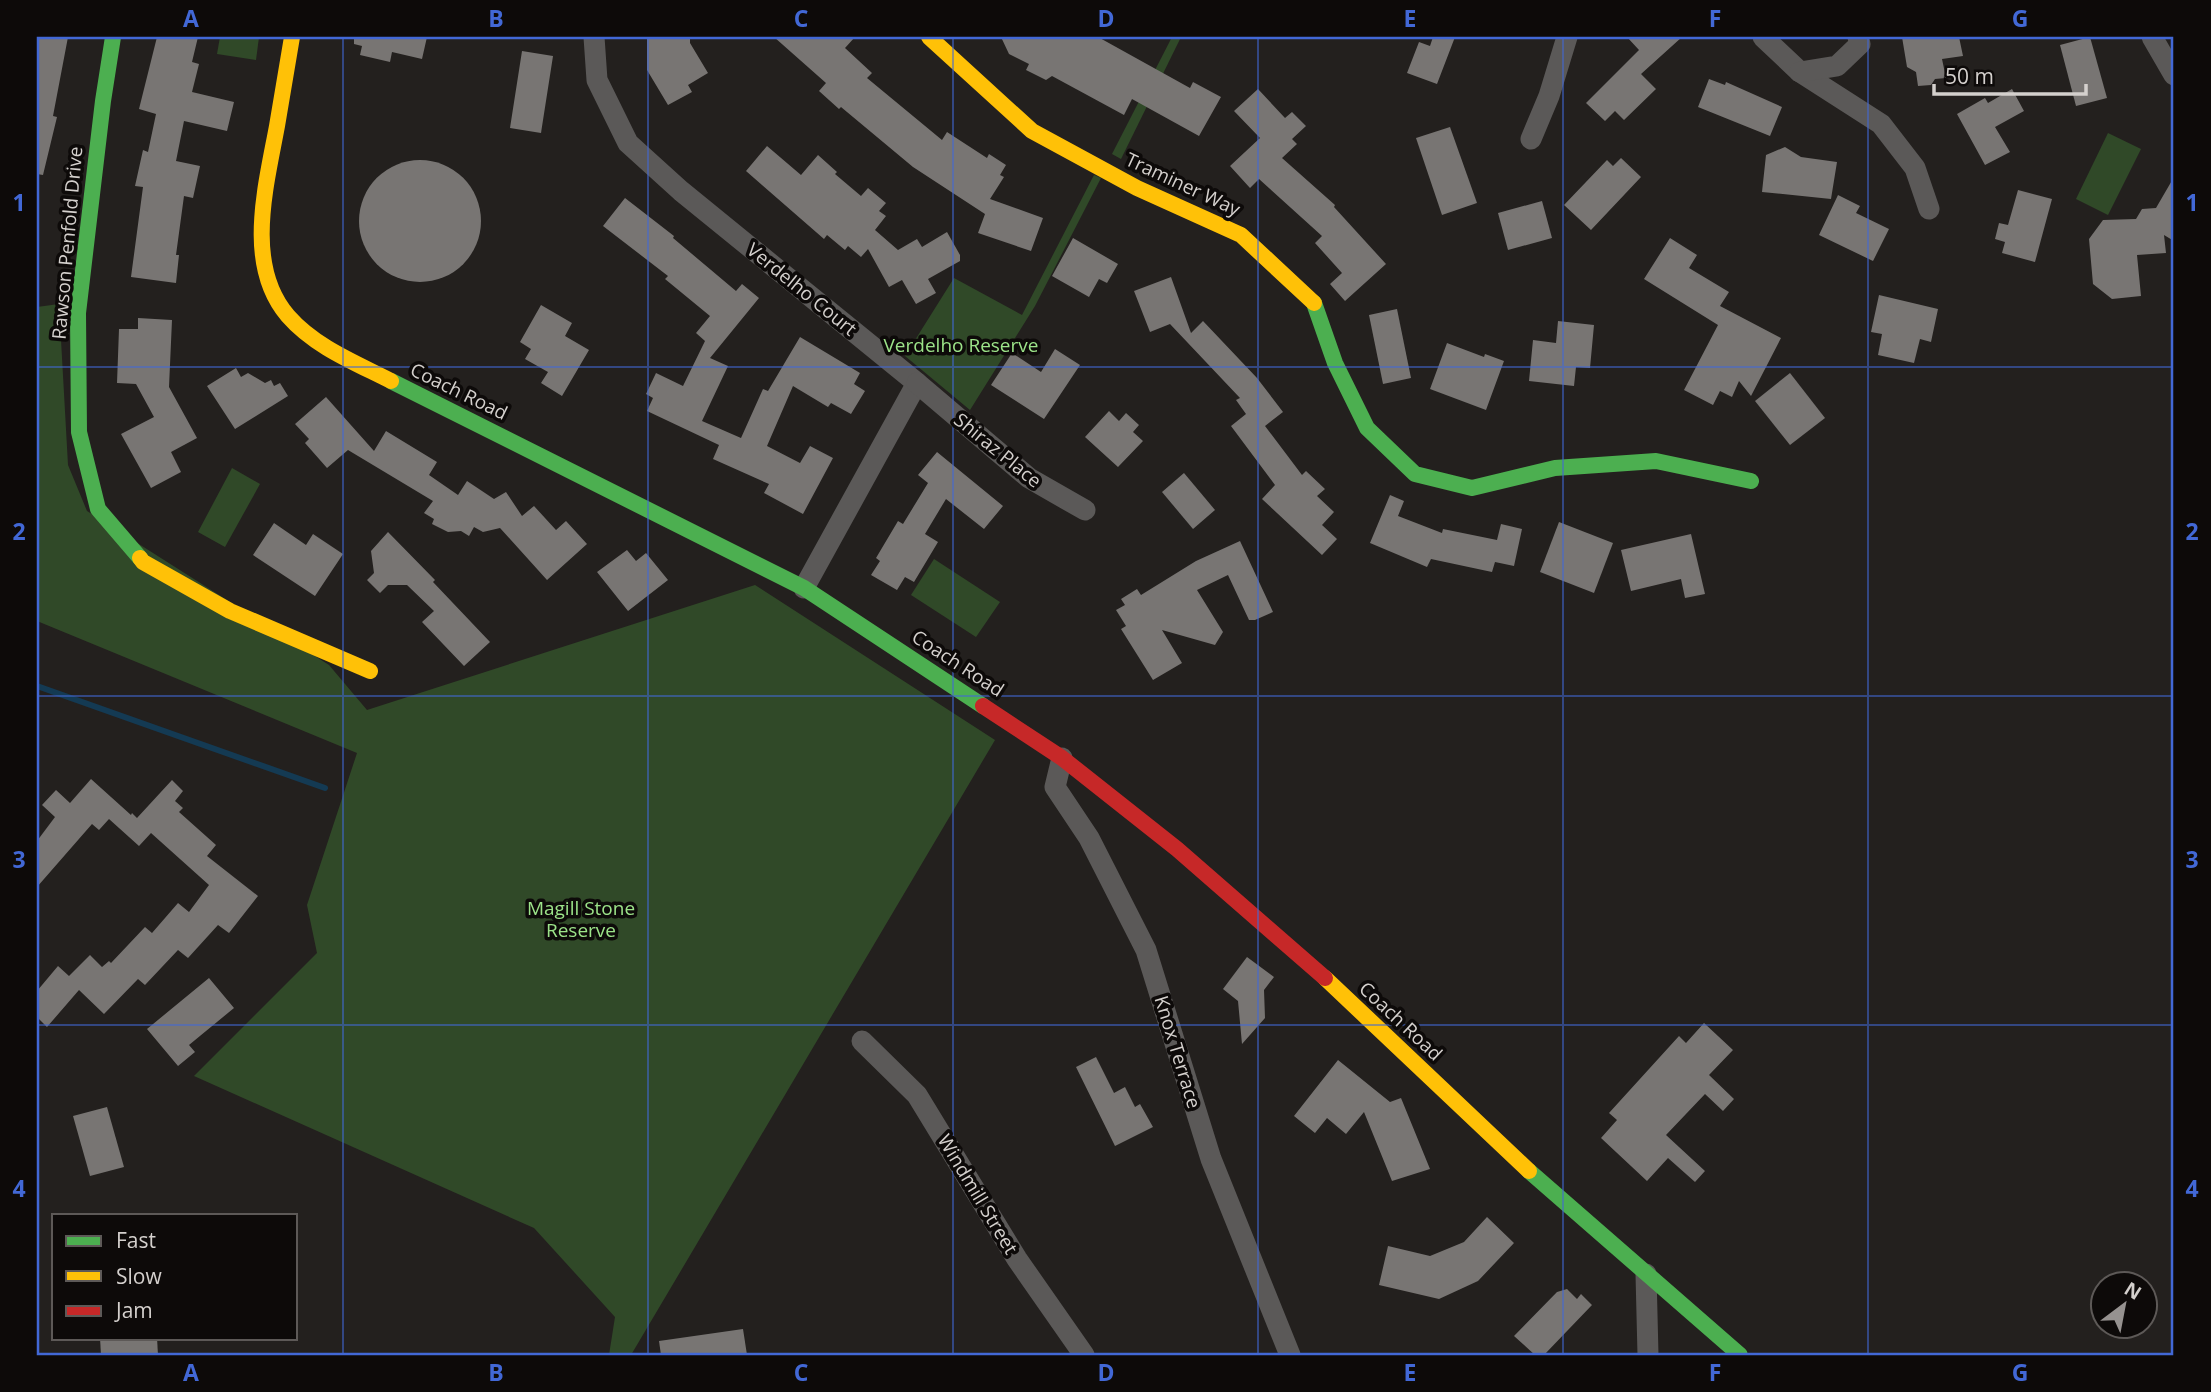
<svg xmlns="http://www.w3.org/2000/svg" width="2211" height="1392" font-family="'Open Sans',sans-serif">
<rect width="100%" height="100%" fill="#23201e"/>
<g fill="#304928">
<path d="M220 37H259L256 60 217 54Z"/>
<path d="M1172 37H1181L1121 159 1112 154Z"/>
<path d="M2108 133 2141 149 2108 215 2076 199Z"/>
<path d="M1094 175 1101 178 1035 306 970 410 905 356 954 278 1022 315Z"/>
<path d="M59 304 68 465 87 511 329 665 367 710 755 585 995 740 631 1355H609L615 1317 534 1228 194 1076 317 953 307 905 357 753 37 621V307Z"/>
<path d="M232 468 260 484 225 547 198 532Z"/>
<path d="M934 559 1000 602 976 637 911 595Z"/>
</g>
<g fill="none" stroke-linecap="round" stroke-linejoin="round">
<path stroke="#143a53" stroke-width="6" d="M37 686 325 788"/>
</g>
<g fill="#787573">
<path d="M37 37H68L53 116 57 117 43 175 37 174Z"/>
<path d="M157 37H198L192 62 199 64 192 92 234 102 227 131 184 121 176 161 200 166 193 198 184 196 176 255H179L176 283 131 277 143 187 135 186 143 150 148 152 156 114 139 109Z"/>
<path d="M354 37H427L422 59 392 52 390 62 360 55 362 46 354 44Z"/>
<path d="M647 37H690V43L708 73 688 85 692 92 668 105 647 70Z"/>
<path d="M774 37H855L845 48 872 73 867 78 942 140 947 132 987 158 989 154 1006 165 1000 175 1004 177 990 199 1043 218 1031 251 978 233 985 214 913 167 841 107 839 109 819 91 826 83Z"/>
<path d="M1001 37H1098L1190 88 1193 82 1221 97 1199 136 1132 99 1124 115 1052 76 1046 80 1026 70 1029 64 1009 54Z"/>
<path d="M1433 37H1455L1437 84 1407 73 1419 42 1430 46Z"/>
<path d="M1627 37H1682L1641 74 1656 89 1624 120 1615 111 1605 121 1586 103 1639 50Z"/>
<path d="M1902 37H1959L1963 56 1942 59 1946 78 1935 79 1931 85 1918 86 1916 72 1907 67Z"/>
<path d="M2090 37 2107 98 2076 106 2060 45Z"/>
<path d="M522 51 553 56 541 133 510 128Z"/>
<path d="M1709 79 1725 85 1726 82 1782 107 1770 136 1698 107Z"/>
<path d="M1258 89 1285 118 1292 112 1306 126 1292 139 1297 144 1282 158 1335 205 1334 207 1386 264 1345 301 1330 284 1342 273 1315 243 1322 236 1259 179 1250 188 1230 166 1260 138 1234 111Z"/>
<path d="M2012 89 2024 111 1995 127 2010 152 1985 165 1957 114 1985 98 1988 103Z"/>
<path d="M1450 127 1477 203 1442 215 1416 138Z"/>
<path d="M767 146 801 175 818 155 837 172 835 174 861 196 868 188 886 203 879 211 886 216 875 230 898 250 917 239 922 247 947 232 960 255V261L928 279 936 293 916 304 902 280 889 287 868 249 861 257 848 246 845 250 827 235 824 239 746 171Z"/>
<path d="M1785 147 1801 157 1837 162 1831 199 1762 192 1766 155Z"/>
<path d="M1621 158 1641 177 1591 230 1564 205 1607 160 1613 166Z"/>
<circle cx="420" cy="221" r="61"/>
<path d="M2174 177V241L2164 235 2166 253 2137 255 2141 296 2112 299 2093 284 2089 239 2103 220 2136 219 2142 209 2156 208Z"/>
<path d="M2018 190 2052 199 2035 262 2002 253 2005 242 1995 239 1999 223 2008 225Z"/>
<path d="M1838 195 1860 206 1856 213 1889 229 1873 261 1819 235Z"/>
<path d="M625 198 674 236 673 238 736 291 742 284 759 298 710 358 728 366 702 421 741 438 763 389 768 391 800 337 860 373 854 384 865 391 851 414 831 403 828 407 793 386 767 446 800 463 810 446 833 458 803 514 764 493 769 484 713 459 719 445 647 411 653 398 646 394 656 373 683 386 705 341 696 333 710 316 665 279 668 276 603 226Z"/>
<path d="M1542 201 1552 238 1508 250 1498 213Z"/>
<path d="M1073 238 1118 264 1107 283 1099 279 1089 297 1052 276Z"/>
<path d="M1670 238 1697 255 1689 268 1729 292 1720 306 1781 338 1751 396 1739 381 1732 397 1720 391 1713 405 1684 390 1718 325 1644 279Z"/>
<path d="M1171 277 1191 333 1203 321 1257 378 1283 412 1265 426 1302 475 1306 471 1325 489 1317 496 1334 512 1322 525 1337 539 1322 555 1262 499 1275 485 1231 426 1246 414 1236 400 1240 398 1170 324 1150 332 1134 291Z"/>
<path d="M1879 295 1938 309 1931 342 1920 339 1914 363 1878 355 1882 334 1871 332Z"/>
<path d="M541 305 572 323 565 336 589 350 562 396 541 383 548 372 525 359 531 349 520 342Z"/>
<path d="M1397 309 1411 378 1383 384 1369 315Z"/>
<path d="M138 318 172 320 169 387 197 438 171 452 181 472 151 488 121 434 154 417 136 384 117 383 119 329H138Z"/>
<path d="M1558 321 1594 325 1590 368 1576 367 1574 386 1529 381 1533 340 1556 343Z"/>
<path d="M1447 343 1484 357 1485 354 1504 361 1486 410 1430 389Z"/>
<path d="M1055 349 1080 365 1044 419 991 385 1012 353 1041 372Z"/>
<path d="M236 368 241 377 248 373 265 383 271 380 274 386 280 383 288 396 235 429 207 386Z"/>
<path d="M1790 373 1825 418 1790 445 1755 401Z"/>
<path d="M326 397 374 451 386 431 437 462 429 475 458 495 467 481 494 499 506 492 522 516 534 506 556 530 566 521 587 544 547 580 500 528 483 532 474 527 469 536 461 531 448 532 432 524 434 519 424 513 433 501 348 450 327 468 305 443 309 439 295 424Z"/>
<path d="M1109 411 1119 421 1126 413 1139 425 1133 432 1143 441 1118 467 1085 437Z"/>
<path d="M937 452 1003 506 984 529 946 499 925 534 938 542 914 582 905 577 897 590 871 575 880 561 876 558 898 521 903 524 928 483 918 475Z"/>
<path d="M1184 473 1215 510 1193 529 1162 492Z"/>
<path d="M1390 495 1404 501 1398 516 1442 533 1443 529 1497 540 1501 524 1522 529 1514 566 1495 562 1492 572 1431 559 1427 567 1370 543Z"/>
<path d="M1559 522 1613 543 1594 593 1540 572Z"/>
<path d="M274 523 306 545 313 534 343 554 315 596 253 555Z"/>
<path d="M388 532 435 580 433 582 490 642 464 666 422 622 434 611 407 585H388L380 593 367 580 374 573 371 551Z"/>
<path d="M1691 534 1705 594 1685 598 1681 579 1631 591 1621 550Z"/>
<path d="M1240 541 1273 612 1255 620H1249L1228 575 1197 590 1223 632 1215 645 1162 630 1182 663 1153 680 1121 629 1126 626 1116 610 1125 605 1121 599 1137 589 1141 595 1196 561Z"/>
<path d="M627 550 636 561 646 553 668 580 628 611 597 572Z"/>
<path d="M91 779 131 815 132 813 137 818 172 780 183 791 175 801 183 808 179 812 216 845 207 856 258 896 229 933 218 925 188 958 178 950 145 985 138 979 104 1014 79 990 47 1027 37 1017V991L58 966 69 976 90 955 102 967 109 961 111 963 145 927 152 933 178 903 189 912 209 885 151 833 139 846 109 819 99 830 92 824 37 887V841L55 817 42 805 56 790 70 803Z"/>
<path d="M1247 957 1274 977 1264 990 1265 1018 1242 1044 1238 1001 1223 989Z"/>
<path d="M209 978 234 1008 189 1045 195 1052 178 1066 147 1029Z"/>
<path d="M1704 1023 1733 1050 1709 1075 1734 1099 1723 1111 1705 1094 1666 1135 1705 1171 1695 1182 1668 1158 1647 1181 1601 1138 1617 1120 1609 1113 1679 1036 1686 1043Z"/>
<path d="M1096 1057 1114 1093 1125 1087 1135 1107 1140 1104 1153 1127 1115 1146 1076 1067Z"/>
<path d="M1338 1060 1390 1102 1401 1098 1430 1169 1392 1181 1364 1112 1346 1134 1327 1118 1315 1133 1294 1116Z"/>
<path d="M107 1107 124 1167 90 1176 73 1116Z"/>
<path d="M1487 1217 1514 1243 1478 1281 1439 1299 1379 1285 1388 1246 1430 1256 1464 1242Z"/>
<path d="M1567 1289 1577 1299 1581 1294 1592 1305 1544 1355H1535L1514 1336 1557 1292Z"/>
<path d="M743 1329 747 1355H661L659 1341Z"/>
<path d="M100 1338H157L158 1355H101Z"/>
</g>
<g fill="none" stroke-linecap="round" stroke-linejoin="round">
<g stroke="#5b5958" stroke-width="21">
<path d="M594 37 597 80 628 143 681 191 917 383 804 588"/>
<path d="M1763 37 1800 72 1881 124 1915 168 1929 209"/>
<path d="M2152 37 2174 75"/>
<path d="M1800 72 1837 66 1860 44 1858 37"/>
<path d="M1531 139 1549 96 1567 37"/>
<path d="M917 383 1029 478 1085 510"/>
<path d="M1062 758 1055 787 1089 838 1146 950 1211 1159 1290 1355"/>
<path d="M862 1041 917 1095 1017 1259 1084 1355"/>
<path d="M1646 1274 1648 1355"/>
</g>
<g stroke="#4caf50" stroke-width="16">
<path d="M113 37 103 101 78 313 79 432 98 509 140 558"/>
<path d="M1314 303 1335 363 1367 428 1415 474 1472 488 1555 468 1656 461 1751 481"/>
<path d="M391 381 804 588 983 706"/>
<path d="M1529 1171 1740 1355"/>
</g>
<g stroke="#ffc107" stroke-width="16">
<path d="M292 37C287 67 282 97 277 126 266 186 244 265 288 316 315 347 356 363 391 381"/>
<path d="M929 37 1032 131 1137 188 1241 235 1314 303"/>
<path d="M140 558 143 562 230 611 370 671"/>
<path d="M1325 978 1529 1171"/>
</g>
<path stroke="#c62828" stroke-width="16" d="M983 706 1062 758 1177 849 1325 978"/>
</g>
<path fill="none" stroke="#4268d6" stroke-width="2" stroke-opacity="0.55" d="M343 37V1355M648 37V1355M953 37V1355M1258 37V1355M1563 37V1355M1868 37V1355M37 367H2174M37 696H2174M37 1025H2174"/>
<g text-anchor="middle" stroke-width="7" stroke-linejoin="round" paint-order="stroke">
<g font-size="19" fill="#d4d0cd" stroke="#0d0a09">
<text transform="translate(1183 184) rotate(25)" y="7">Traminer Way</text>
<text transform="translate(67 243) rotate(-85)" y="7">Rawson Penfold Drive</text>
<text transform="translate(802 289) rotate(39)" y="7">Verdelho Court</text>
<text transform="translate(459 391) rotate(26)" y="7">Coach Road</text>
<text transform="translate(998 450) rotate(39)" y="7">Shiraz Place</text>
<text transform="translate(958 663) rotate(33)" y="7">Coach Road</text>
<text transform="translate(1401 1021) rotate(43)" y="7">Coach Road</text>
<text transform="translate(1178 1052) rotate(73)" y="7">Knox Terrace</text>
<text transform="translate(978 1194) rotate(59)" y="7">Windmill Street</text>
</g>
<g font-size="19" fill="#9ce389" stroke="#0d0a09">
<text x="961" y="352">Verdelho Reserve</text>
<text x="581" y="915">Magill Stone<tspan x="581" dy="22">Reserve</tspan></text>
</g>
</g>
<rect width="2211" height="1392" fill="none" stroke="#0d0a09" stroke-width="77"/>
<rect x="52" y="1214" width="245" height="126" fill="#0d0a09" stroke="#5d5957" stroke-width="2"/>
<rect x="66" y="1236" width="35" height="10" fill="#4caf50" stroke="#5d5957" stroke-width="2"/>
<text x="116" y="1248" font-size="21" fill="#d4d0cd">Fast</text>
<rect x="66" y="1271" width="35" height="10" fill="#ffc107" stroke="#5d5957" stroke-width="2"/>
<text x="116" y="1284" font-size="21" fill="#d4d0cd">Slow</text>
<rect x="66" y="1306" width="35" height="10" fill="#c62828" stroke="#5d5957" stroke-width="2"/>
<text x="116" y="1318" font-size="21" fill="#d4d0cd">Jam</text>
<g transform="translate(2124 1305) rotate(32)"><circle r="33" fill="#0d0a09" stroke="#5d5957" stroke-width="2"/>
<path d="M0-5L12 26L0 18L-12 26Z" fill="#969290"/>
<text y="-10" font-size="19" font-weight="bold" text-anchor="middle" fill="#d4d0cd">N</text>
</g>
<path d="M1934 84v10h152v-10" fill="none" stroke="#d4d0cd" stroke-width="3.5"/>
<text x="1945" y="84" font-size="21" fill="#d4d0cd" stroke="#0d0a09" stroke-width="5" paint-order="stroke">50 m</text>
<rect x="38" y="38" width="2134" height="1316" fill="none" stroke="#4268d6" stroke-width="2.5"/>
<g font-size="23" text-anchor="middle" font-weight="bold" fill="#4268d6">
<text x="191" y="27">A</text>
<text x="496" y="27">B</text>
<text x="801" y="27">C</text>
<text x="1106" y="27">D</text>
<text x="1410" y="27">E</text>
<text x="1715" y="27">F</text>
<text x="2020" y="27">G</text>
<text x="19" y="211">1</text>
<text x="2192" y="211">1</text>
<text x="19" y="540">2</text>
<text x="2192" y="540">2</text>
<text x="19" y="868">3</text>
<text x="2192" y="868">3</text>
<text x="19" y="1197">4</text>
<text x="2192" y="1197">4</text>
<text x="191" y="1381">A</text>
<text x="496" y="1381">B</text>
<text x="801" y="1381">C</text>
<text x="1106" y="1381">D</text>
<text x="1410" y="1381">E</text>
<text x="1715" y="1381">F</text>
<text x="2020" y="1381">G</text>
</g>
</svg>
